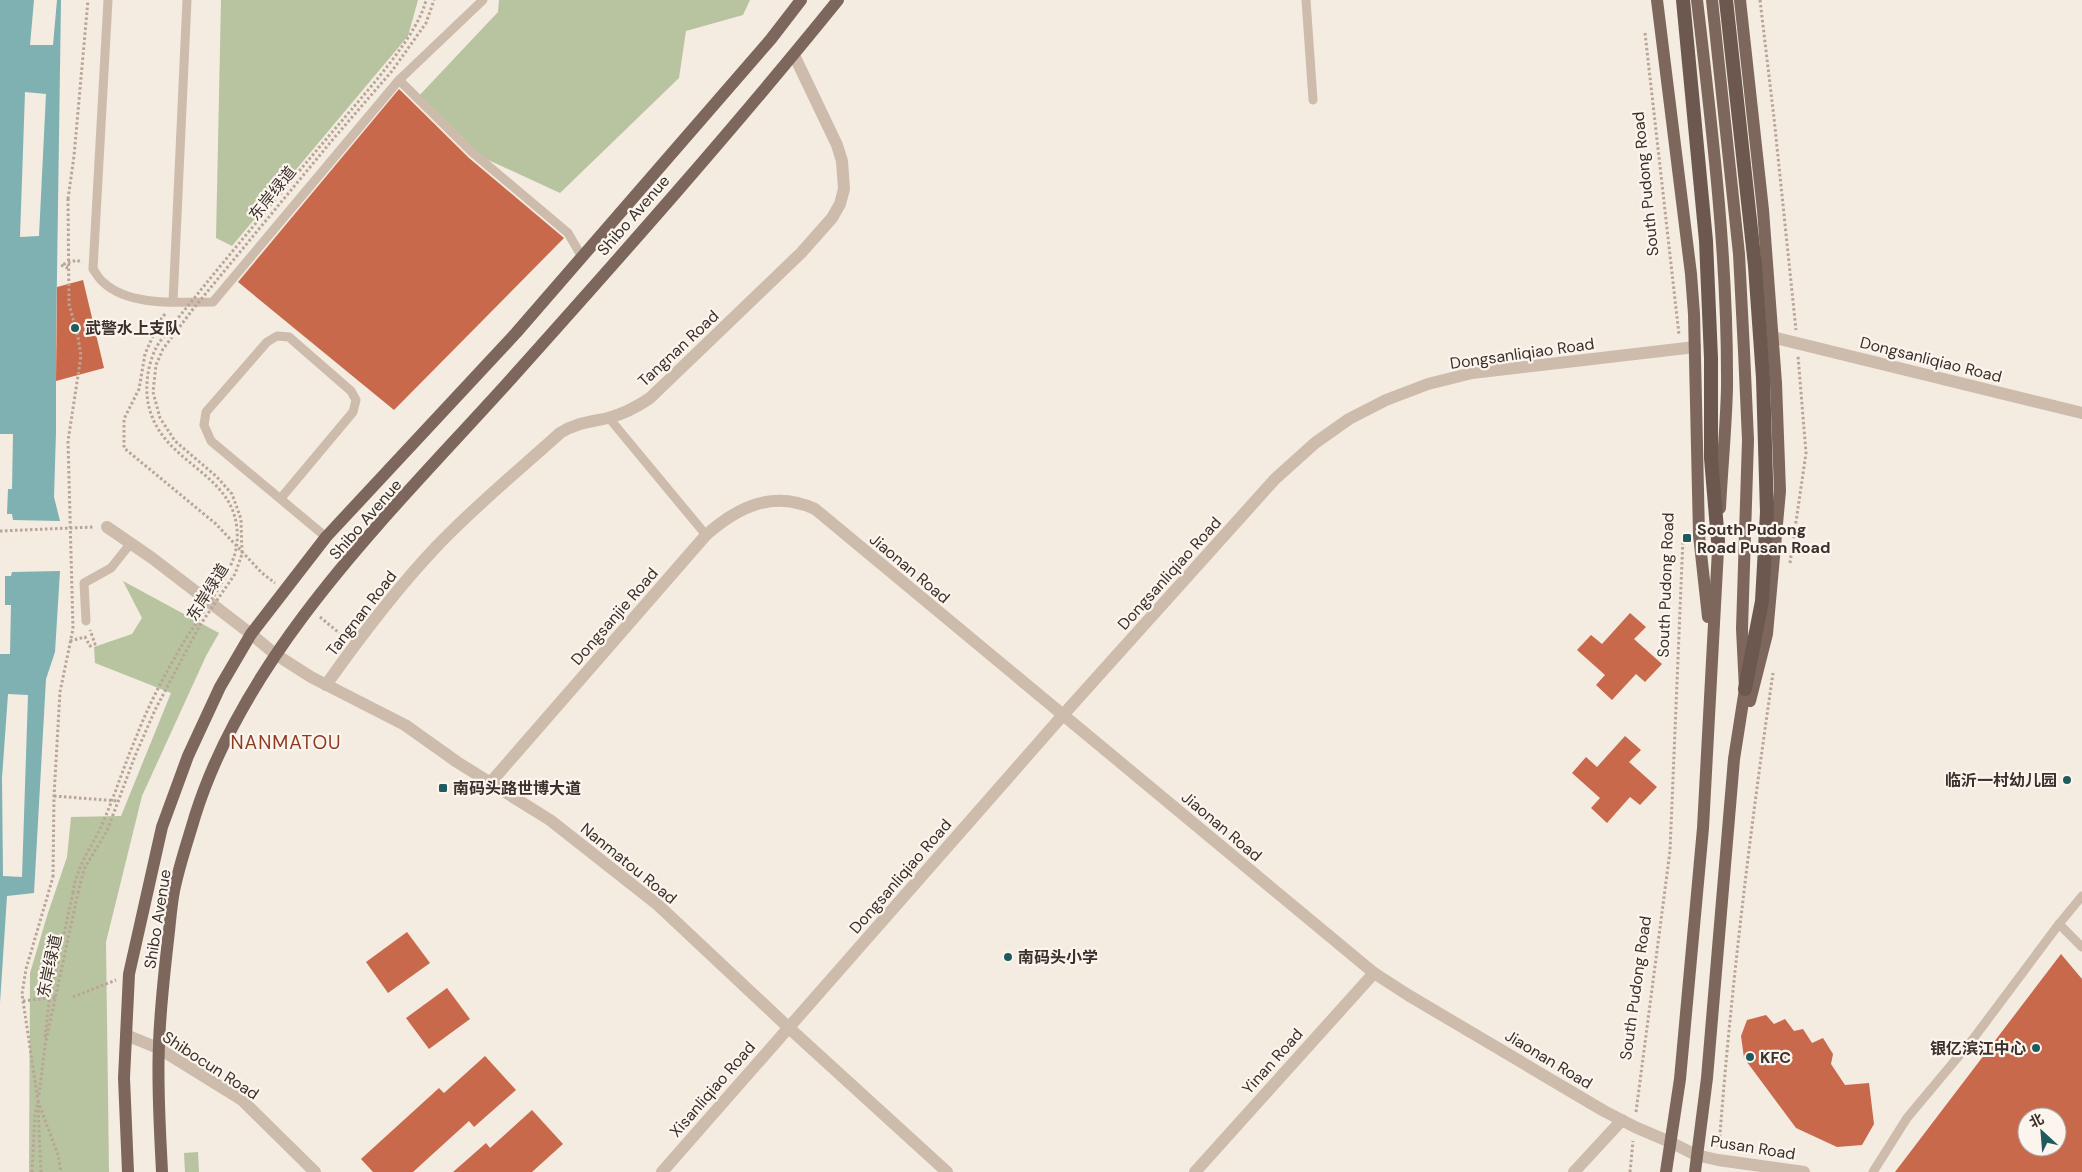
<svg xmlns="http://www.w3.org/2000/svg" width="2082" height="1172" font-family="'DM Sans','Noto Sans SC',sans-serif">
<rect width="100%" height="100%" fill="#f4ebe1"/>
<g fill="#b8c4a0">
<path d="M221 0H418L408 36 232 246 216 238Z"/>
<path d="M499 0H750L743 15 686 31 679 78 560 193 473 153 416 99 498 12Z"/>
<path d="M123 581 219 633 206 656 142 796 106 942 109 1172H29L30 973 47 916 67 857 71 817 121 816 171 693 95 663 94 647 132 634 142 618Z"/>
<path d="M198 1152 199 1172H185L184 1153Z"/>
</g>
<path fill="#7fb0b2" d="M0 0H61L56 342V432L54 497 60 521V571L55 652 46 679 34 893 7 896 0 1003Z"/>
<g fill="#f4ebe1">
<path d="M34 0H57L53 45H30Z"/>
<path d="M25 92 46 94 39 236 20 237Z"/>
<path d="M0 434H13L12 489H8L7 514H12L13 520 60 521V571L12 572 11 576H5V605H11L10 654H0Z"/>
<path d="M8 694 28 695 22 877 3 876 2 778Z"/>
</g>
<g fill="#c8694b" fill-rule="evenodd">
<path d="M399 89 469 158 564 238 394 410 238 282Z"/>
<path d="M83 280 104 368 56 381 57 287Z"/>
<path d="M1630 613 1646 627 1634 639 1662 664 1645 682 1636 674 1612 700 1596 685 1605 675 1577 650 1591 635 1602 644Z"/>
<path d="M1625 736 1641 750 1629 762 1657 787 1640 805 1630 797 1607 823 1591 808 1600 798 1572 773 1586 757 1597 767Z"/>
<path d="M407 932 430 963 388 993 366 962Z"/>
<path d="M2061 954 2082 979V1172H1895ZM2027 1117H2057V1147H2027Z"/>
<path d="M447 988 470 1019 429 1049 406 1018Z"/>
<path d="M1766 1015 1774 1024 1785 1019 1794 1031 1803 1029 1812 1043 1823 1038 1833 1054 1831 1064 1845 1085 1869 1083 1874 1124 1862 1145 1837 1147 1796 1128 1744 1058 1741 1036 1747 1020Z"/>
<path d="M485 1056 516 1090 474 1127 469 1121 413 1172H373L361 1159 439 1088 444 1093Z"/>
<path d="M532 1110 563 1144 532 1172H453L486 1143 490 1148Z"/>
</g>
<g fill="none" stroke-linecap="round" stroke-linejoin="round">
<g stroke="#b9a596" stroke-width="3" stroke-dasharray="2.5 2.5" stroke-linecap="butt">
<path d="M1760 0 1774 118 1796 330"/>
<path d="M1645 33 1679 335"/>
<path d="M68 199 74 156 88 0"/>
<path d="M68 268 61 265 77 260 82 263"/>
<path d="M165 314 160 320 145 354 139 389 124 419V448L216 524 262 573 275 583"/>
<path d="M0 531 94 527"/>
<path d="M1790 563 1806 453 1798 356"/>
<path d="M320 617 344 637"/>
<path d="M70 641 85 637 90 646 95 644 90 630"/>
<path d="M54 796 118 801"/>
<path d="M73 997 116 980"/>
<path d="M23 1001 56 997"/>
<path d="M45 1037 49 1002 73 893"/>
<path d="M39 1095 45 1045 78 893"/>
<path d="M38 1101 58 1155 61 1172"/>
<path d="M38 1105 41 1172"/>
<path d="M1636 1112 1670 851 1683 538"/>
<path d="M1719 1147C1731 988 1750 831 1773 673"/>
<path d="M32 1172 35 1114 38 1101 22 994 26 969 53 877"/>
<path d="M1630 1172 1633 1141"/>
</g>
<g stroke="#cdbbac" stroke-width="9">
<path d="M108 0 93 269C96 273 99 279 103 282 129 307 180 302 213 302L399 80 483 0"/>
<path d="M1306 0 1313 100"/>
<path d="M399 80 473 153 568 233 582 257"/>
<path d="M173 302 187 0"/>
<path d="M609 418 706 535"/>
<path d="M281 498 353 412 356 400 351 391 289 337 277 336 267 342 206 412 204 425 211 441 326 537"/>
<path d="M86 621 84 583 111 568 131 543"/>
<path d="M2059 924 2082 947"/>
<path d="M1873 1172 1907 1118 1973 1039 2059 924 2082 896"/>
</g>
<g stroke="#cdbbac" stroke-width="12">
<path d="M1772 337 2082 413"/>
<path d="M107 527 152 558 251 634"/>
<path d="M326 685C360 637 396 589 437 546 475 506 519 470 560 433 576 423 590 422 608 418 623 414 637 407 650 398L801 253 832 218 840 204 844 189 842 161 837 145 794 55"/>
<path d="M491 782 706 535C739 506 773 490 815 509L1374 973 1408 995 1604 1111 1635 1127 1670 1142"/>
<path d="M126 1035 158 1048 242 1100 315 1172"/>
<path d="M662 1172 1063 715 1275 479 1315 443 1349 419 1386 400 1428 384 1472 373 1695 347"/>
<path d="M1195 1172 1374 973"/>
<path d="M1574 1172 1622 1120"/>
</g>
<g stroke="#cdbbac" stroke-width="12">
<path d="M251 634 275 654 311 677 405 725 457 762 550 820 658 905 788 1027 947 1172"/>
<path d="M1670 1142 1696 1155 1718 1160 1804 1172"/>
</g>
<g stroke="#7d675c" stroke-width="12">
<path d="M1657 0 1691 274 1694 314 1699 535 1708 617"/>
<path d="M1697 0C1712 128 1728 258 1727 388 1726 428 1722 468 1720 508"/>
<path d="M1740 0 1763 210 1776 383 1780 491 1767 634 1750 701"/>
<path d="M128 1172 124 1078 129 974 162 827 188 756 220 687 251 634 326 537 516 333 771 39 801 0"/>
<path d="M162 1172C160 1130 157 1087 159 1045 160 1010 164 975 168 940 170 924 171 907 174 891 179 866 188 840 195 816 248 647 395 508 511 379 622 255 733 130 838 0"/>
<path d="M1666 1172 1680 1079 1703 828 1719 531"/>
<path d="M1695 1172 1707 1078 1734 759 1745 689 1742 629 1748 440 1744 351 1739 254 1712 0"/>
</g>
<g stroke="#6c584f" stroke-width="14">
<path d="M1683 0 1706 241 1711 358V458L1718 541"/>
<path d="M1726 0 1755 266 1763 378 1767 512 1762 601 1745 689"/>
</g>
<g stroke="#b9a596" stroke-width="3" stroke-dasharray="2.5 2.5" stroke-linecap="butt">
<path d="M53 877 54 796 60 692 73 629 68 441 81 356 78 337 69 304 68 199"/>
<path d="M73 893C76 865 94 845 104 820 116 792 125 763 137 735 149 704 165 674 182 645 198 617 234 574 237 543 243 468 154 468 147 395 146 379 149 362 156 348 162 337 171 328 178 318 193 300 207 282 222 264 265 212 308 160 352 109 374 83 419 32 426 0"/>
<path d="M78 893 84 869 107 831 135 756 155 710 200 625 235 574 242 554 241 519 232 494 217 477 175 441 160 418 153 392 156 365 163 349 193 309 334 138 392 71 426 23 434 0"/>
</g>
</g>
<g fill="#1f5a5e" stroke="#fbf5ee" stroke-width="2">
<circle cx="75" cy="328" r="5"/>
<rect x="1682" y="533" width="10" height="10" rx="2.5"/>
<circle cx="2067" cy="780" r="5"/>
<rect x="438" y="783" width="10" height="10" rx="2.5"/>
<circle cx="1008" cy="957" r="5"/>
<circle cx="2036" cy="1048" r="5"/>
<circle cx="1750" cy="1057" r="5"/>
</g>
<g text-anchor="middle" stroke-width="4.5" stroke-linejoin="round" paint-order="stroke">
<g font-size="16" fill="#3b302b" stroke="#fbf5ee">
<text transform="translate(1645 184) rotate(-96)" y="6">South Pudong Road</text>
<text transform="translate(272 193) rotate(-51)" y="6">东岸绿道</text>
<text transform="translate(633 215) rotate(-49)" y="6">Shibo Avenue</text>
<text transform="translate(678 348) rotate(-43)" y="6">Tangnan Road</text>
<text transform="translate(1522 353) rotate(-8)" y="6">Dongsanliqiao Road</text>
<text transform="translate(1931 359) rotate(14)" y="6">Dongsanliqiao Road</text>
<text transform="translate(365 519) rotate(-49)" y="6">Shibo Avenue</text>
<text transform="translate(910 568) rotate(40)" y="6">Jiaonan Road</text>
<text transform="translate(1169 573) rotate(-48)" y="6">Dongsanliqiao Road</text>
<text transform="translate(1665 585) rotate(-88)" y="6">South Pudong Road</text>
<text transform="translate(207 592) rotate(-58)" y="6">东岸绿道</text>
<text transform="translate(361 613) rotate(-52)" y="6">Tangnan Road</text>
<text transform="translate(614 616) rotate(-49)" y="6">Dongsanjie Road</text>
<text transform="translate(1222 826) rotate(40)" y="6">Jiaonan Road</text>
<text transform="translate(629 863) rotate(39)" y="6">Nanmatou Road</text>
<text transform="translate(900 876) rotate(-49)" y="6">Dongsanliqiao Road</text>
<text transform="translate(157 919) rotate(-81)" y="6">Shibo Avenue</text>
<text transform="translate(49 966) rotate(-78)" y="6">东岸绿道</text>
<text transform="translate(1635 988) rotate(-82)" y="6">South Pudong Road</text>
<text transform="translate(1549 1059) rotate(31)" y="6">Jiaonan Road</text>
<text transform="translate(1272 1061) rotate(-48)" y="6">Yinan Road</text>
<text transform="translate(211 1065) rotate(33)" y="6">Shibocun Road</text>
<text transform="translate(712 1089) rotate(-49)" y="6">Xisanliqiao Road</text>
<text transform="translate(1753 1147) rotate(9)" y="6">Pusan Road</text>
</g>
<g font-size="16" font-weight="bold" fill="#3b302b" stroke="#fbf5ee" text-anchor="start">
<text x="85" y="334">武警水上支队</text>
<text x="1697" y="535">South Pudong<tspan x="1697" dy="18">Road Pusan Road</tspan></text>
<text x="2057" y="786" text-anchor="end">临沂一村幼儿园</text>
<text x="453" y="794">南码头路世博大道</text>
<text x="1018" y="963">南码头小学</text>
<text x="2026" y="1054" text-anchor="end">银亿滨江中心</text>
<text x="1760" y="1063">KFC</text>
</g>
<g font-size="19" letter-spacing="1" fill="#8c3b22" stroke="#fbf5ee">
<text x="286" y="749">NANMATOU</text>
</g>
</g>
<g transform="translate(2042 1132) rotate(334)"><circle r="24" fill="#fbf5ee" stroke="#aea6a0"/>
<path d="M0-4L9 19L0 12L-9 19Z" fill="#1f5a5e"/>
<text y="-8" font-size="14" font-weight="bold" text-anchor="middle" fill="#3b302b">北</text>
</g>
</svg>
